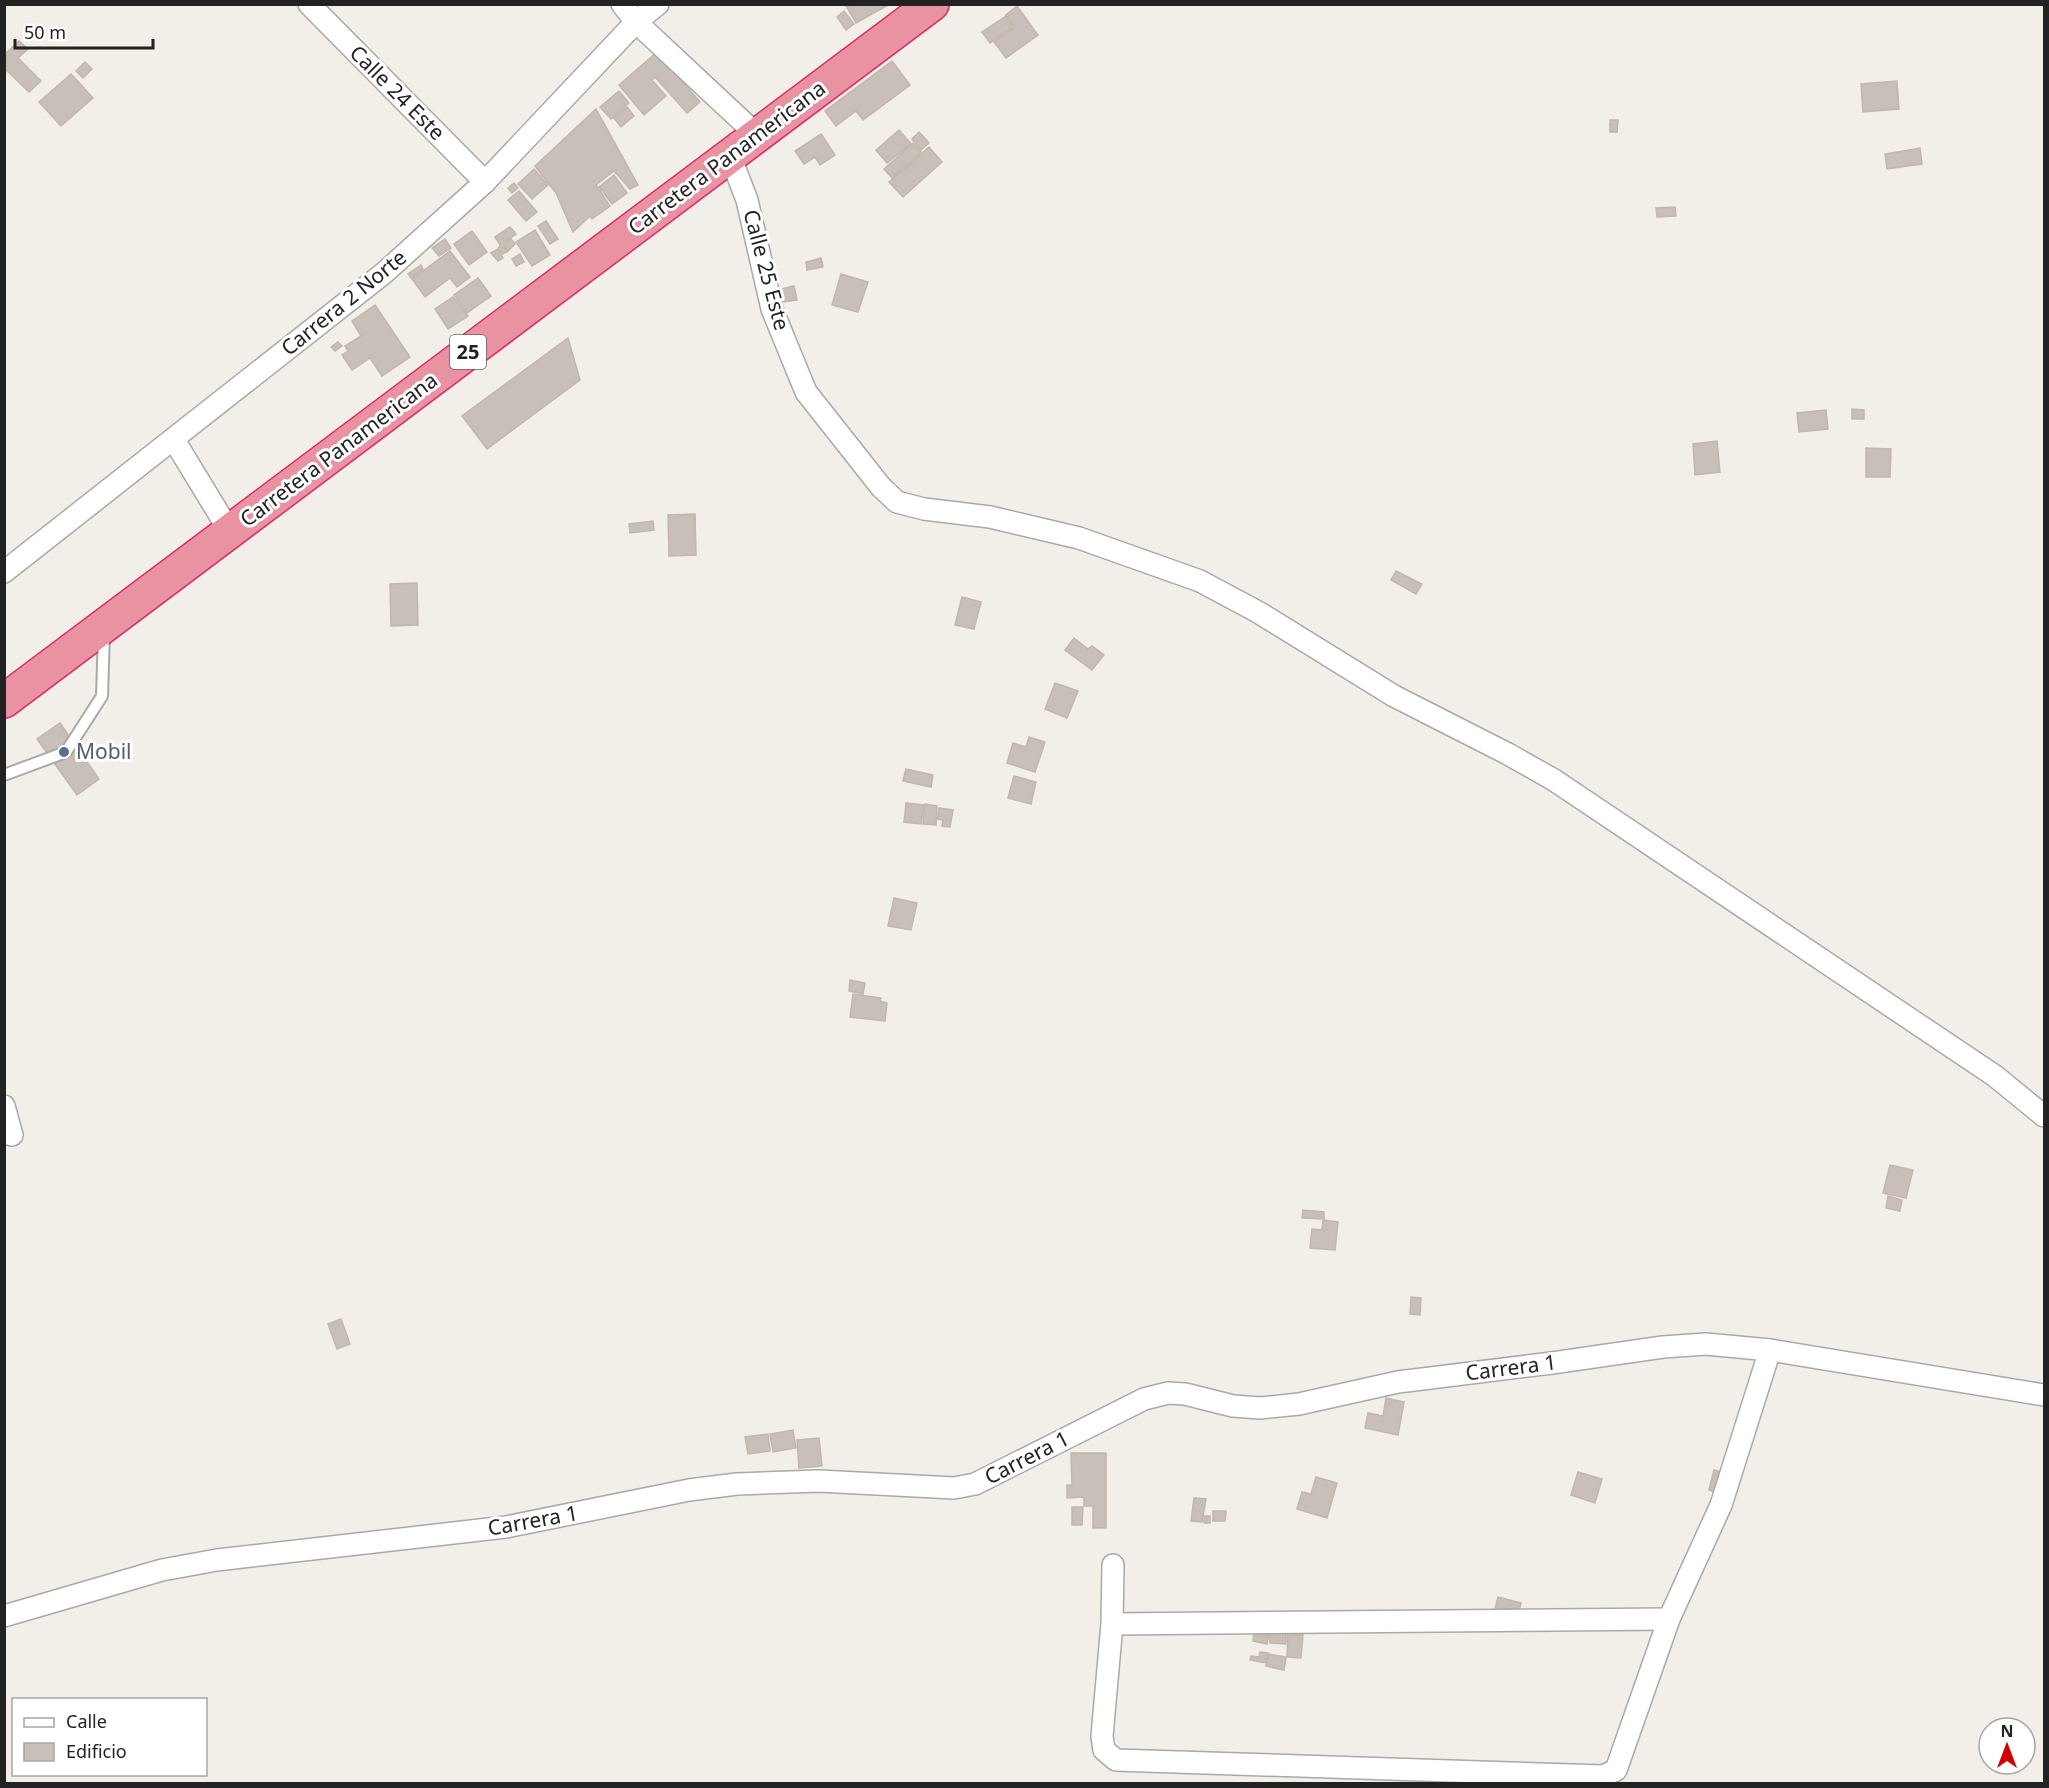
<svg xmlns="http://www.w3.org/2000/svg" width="2049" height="1788" font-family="'Noto Sans',sans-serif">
<rect width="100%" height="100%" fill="#f2efe9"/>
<g fill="#c7bfb8" stroke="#c4b6ab" stroke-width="1.5">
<path d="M845 4H890L856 23Z"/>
<path d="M1017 6 1038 35 1006 58 994 42 1015 27 1006 15Z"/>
<path d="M844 11 854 24 846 30 837 17Z"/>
<path d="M1006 16 1013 27 990 43 982 32Z"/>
<path d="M19 41 28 49 18 58 41 81 29 92 4 68V55Z"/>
<path d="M657 52 700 102 687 113 655 77 652 80 666 96 644 115 619 85Z"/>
<path d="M892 61 910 85 863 120 856 111 836 126 825 111Z"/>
<path d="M85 62 92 69 83 78 76 71Z"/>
<path d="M71 74 93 98 61 126 39 102Z"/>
<path d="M1897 81 1899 109 1863 112 1861 84Z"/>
<path d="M619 91 629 103 611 119 600 107Z"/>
<path d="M627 107 634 116 621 127 614 118Z"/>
<path d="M596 109 638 185 630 189 614 171 596 185 610 206 592 219 590 216 573 232 556 193 535 166Z"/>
<path d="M1610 120H1618L1617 132H1610Z"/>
<path d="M899 130 911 144 887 163 876 150Z"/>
<path d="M919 132 929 143 921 150 912 139Z"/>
<path d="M821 134 835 155 820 165 815 157 804 164 795 151Z"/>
<path d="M913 143 921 152 892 178 884 169Z"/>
<path d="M929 147 942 162 903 197 889 182Z"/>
<path d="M1920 148 1922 164 1887 169 1885 154Z"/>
<path d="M534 169 548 185 532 199 518 184Z"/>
<path d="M614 175 627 193 612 204 599 187Z"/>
<path d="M514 183 518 188 512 193 508 188Z"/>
<path d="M519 191 537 212 526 221 508 200Z"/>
<path d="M1675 207 1676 216 1657 217 1656 208Z"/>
<path d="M546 221 558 239 550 244 538 226Z"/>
<path d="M510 227 516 234 500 245 495 237Z"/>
<path d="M535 230 550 255 532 266 516 242Z"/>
<path d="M472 231 487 252 469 265 454 244Z"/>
<path d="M445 239 451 248 439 256 432 248Z"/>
<path d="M511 239 515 244 508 251 503 245Z"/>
<path d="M500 245 508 251 503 254 498 249Z"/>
<path d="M498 249 503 258 498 261 491 253Z"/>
<path d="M450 251 470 277 457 287 450 278 425 297 412 279Z"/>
<path d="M520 254 524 262 516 266 512 259Z"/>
<path d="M821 258 823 267 807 270 806 262Z"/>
<path d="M421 265 423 269 411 278 408 274Z"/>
<path d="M841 274 868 282 858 312 832 305Z"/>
<path d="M478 278 491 296 467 313 454 295Z"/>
<path d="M794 286 797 300 784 302 781 289Z"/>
<path d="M453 297 468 316 448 329 435 309Z"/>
<path d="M375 305 410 357 382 376 370 358 352 370 342 355 348 351 345 346 361 336 352 321Z"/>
<path d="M568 338 580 380 487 449 462 416Z"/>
<path d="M338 342 342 346 335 351 331 347Z"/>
<path d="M1852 409 1864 410V419H1852Z"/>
<path d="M1826 410 1828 429 1799 432 1797 413Z"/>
<path d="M1717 441 1720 472 1695 475 1693 444Z"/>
<path d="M1866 448 1891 449 1890 477H1866Z"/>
<path d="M695 514 696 555 669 556 668 515Z"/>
<path d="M653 521 654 530 630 533 629 524Z"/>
<path d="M1396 571 1422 584 1416 594 1391 580Z"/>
<path d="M417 583 418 625 391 626 390 584Z"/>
<path d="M962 597 981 602 974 629 955 625Z"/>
<path d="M1074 638 1088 649 1092 646 1104 655 1092 670 1065 650Z"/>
<path d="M1055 683 1078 691 1067 718 1045 709Z"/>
<path d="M60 723 99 779 77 795 37 739Z"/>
<path d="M1029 737 1045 742 1035 772 1007 763 1013 743 1026 747Z"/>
<path d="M906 769 933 775 931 787 903 781Z"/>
<path d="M1014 776 1036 782 1031 804 1008 798Z"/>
<path d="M906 803 924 805 921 824 904 822Z"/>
<path d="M925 804 937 806 936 825 923 824Z"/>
<path d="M939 808 953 810 950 827 942 826 943 820 937 819Z"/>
<path d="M894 898 917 903 911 930 888 926Z"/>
<path d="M850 980 865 983 863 994 849 991Z"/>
<path d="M853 994 881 998 880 1001 887 1003 885 1021 850 1017Z"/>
<path d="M1890 1165 1913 1170 1906 1198 1883 1193Z"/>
<path d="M1888 1196 1902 1200 1900 1211 1886 1208Z"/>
<path d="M1303 1210 1324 1212V1219L1302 1218Z"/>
<path d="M1323 1220 1338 1222 1335 1250 1310 1248 1312 1229 1322 1230Z"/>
<path d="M1411 1297 1421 1298 1420 1315 1410 1314Z"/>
<path d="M341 1319 350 1344 337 1349 328 1324Z"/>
<path d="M1386 1398 1404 1402 1398 1435 1365 1428 1368 1413 1383 1416Z"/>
<path d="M793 1430 796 1448 773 1452 770 1434Z"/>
<path d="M768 1434 770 1451 748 1454 745 1437Z"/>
<path d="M819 1438 822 1466 799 1468 797 1440Z"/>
<path d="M1071 1453H1106V1528H1093V1506H1084V1497L1067 1498V1485H1072Z"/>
<path d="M1714 1470 1729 1474 1723 1494 1709 1490Z"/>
<path d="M1578 1472 1602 1479 1595 1503 1571 1495Z"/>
<path d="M1316 1477 1337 1483 1327 1518 1297 1509 1302 1492 1311 1494Z"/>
<path d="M1194 1498 1206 1499 1202 1522 1191 1521Z"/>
<path d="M1072 1507H1083L1082 1525H1072Z"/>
<path d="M1213 1511H1226L1225 1521H1213Z"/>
<rect x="1204" y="1516" width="6" height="7"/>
<path d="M1498 1597 1521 1603 1518 1615 1495 1609Z"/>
<path d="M1254 1632 1269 1634 1267 1644 1253 1641Z"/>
<path d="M1270 1632 1286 1633V1644L1270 1643Z"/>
<path d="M1288 1634 1303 1635 1301 1658 1287 1657Z"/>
<path d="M1260 1652 1268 1653 1266 1663 1250 1660 1251 1656 1259 1657Z"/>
<path d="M1269 1654 1286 1657 1284 1670 1266 1666Z"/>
</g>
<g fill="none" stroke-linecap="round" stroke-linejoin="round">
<g stroke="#a9a9a9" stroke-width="14">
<path id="lane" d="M4 775 66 752 102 696 104 633"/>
</g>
<g stroke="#a9a9a9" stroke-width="24">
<g id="street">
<path d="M309 4 485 182"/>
<path d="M622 4 636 22 757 135"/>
<path d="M730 156 747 200 772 309 806 392 881 487 897 502 924 509 990 517 1079 538 1200 581 1258 612 1394 696 1508 754 1554 780 1995 1076 2044 1116"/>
<path d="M174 440 230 532"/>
<path d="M4 572 384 273 485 182 636 22 658 4"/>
<path d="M4 1106 12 1135"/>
<path d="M1113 1565 1112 1624 1102 1736 1104 1750 1116 1760 1603 1776 1616 1770 1669 1619 1721 1505 1770 1350"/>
<path d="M4 1616 162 1570 217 1560 506 1527 689 1490 737 1484 819 1481 954 1488 975 1484 1144 1399 1168 1393 1185 1394 1233 1406 1260 1408 1299 1404 1398 1382 1552 1363 1663 1347 1706 1344 1770 1350 2044 1395"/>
<path d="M1112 1624 1669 1619"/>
</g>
</g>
<g stroke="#dc2a67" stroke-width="36">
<path id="highway" d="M4 701 932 4"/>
</g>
<use href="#lane" stroke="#fff" stroke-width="10"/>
<use href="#street" stroke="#fff" stroke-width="21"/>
<use href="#highway" stroke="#e892a2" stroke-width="33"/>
</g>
<circle fill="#5c6f8a" stroke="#fff" stroke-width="2" cx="64" cy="752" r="6"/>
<g text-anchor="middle" stroke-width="6" stroke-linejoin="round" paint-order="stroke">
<rect fill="#fff" stroke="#646464" stroke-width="1.5" x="450" y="335" width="36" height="34" rx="4.5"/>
<g font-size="20" font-weight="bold" fill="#222">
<text x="468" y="359">25</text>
</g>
<g font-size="21" fill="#222" stroke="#fff">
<text transform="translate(397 93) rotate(45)" y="7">Calle 24 Este</text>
<text transform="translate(727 158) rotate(-37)" y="7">Carretera Panamericana</text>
<text transform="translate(766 270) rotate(75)" y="7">Calle 25 Este</text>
<text transform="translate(344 303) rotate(-39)" y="7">Carrera 2 Norte</text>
<text transform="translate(339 450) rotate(-37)" y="7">Carretera Panamericana</text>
<text transform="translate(1511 1368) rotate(-7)" y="7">Carrera 1</text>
<text transform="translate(1027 1458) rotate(-27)" y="7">Carrera 1</text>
<text transform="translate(533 1521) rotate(-10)" y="7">Carrera 1</text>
</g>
<g font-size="21" fill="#4e5e75" stroke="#fff" text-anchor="start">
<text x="76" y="759">Mobil</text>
</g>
</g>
<rect width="2049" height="1788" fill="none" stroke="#222222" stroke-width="12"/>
<rect x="12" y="1698" width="195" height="78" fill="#ffffff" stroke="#a7a7a7" stroke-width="1.5"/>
<rect x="24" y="1718" width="30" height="9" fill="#ffffff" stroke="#a7a7a7" stroke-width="1.5"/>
<text x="66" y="1728" font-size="18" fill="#222222">Calle</text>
<rect x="24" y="1743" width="30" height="18" fill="#c7bfb8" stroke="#a7a7a7" stroke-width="1.5"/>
<text x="66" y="1758" font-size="18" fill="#222222">Edificio</text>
<g transform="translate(2007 1746)"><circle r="28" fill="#ffffff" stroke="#a7a7a7" stroke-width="1.5"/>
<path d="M0-4.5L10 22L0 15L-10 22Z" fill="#d40000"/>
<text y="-9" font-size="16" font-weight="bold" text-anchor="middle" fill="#222222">N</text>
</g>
<path d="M15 39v9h138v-9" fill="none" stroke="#222222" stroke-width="3"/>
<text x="24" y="39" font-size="18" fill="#222222" stroke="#ffffff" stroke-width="4.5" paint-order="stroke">50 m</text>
</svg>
